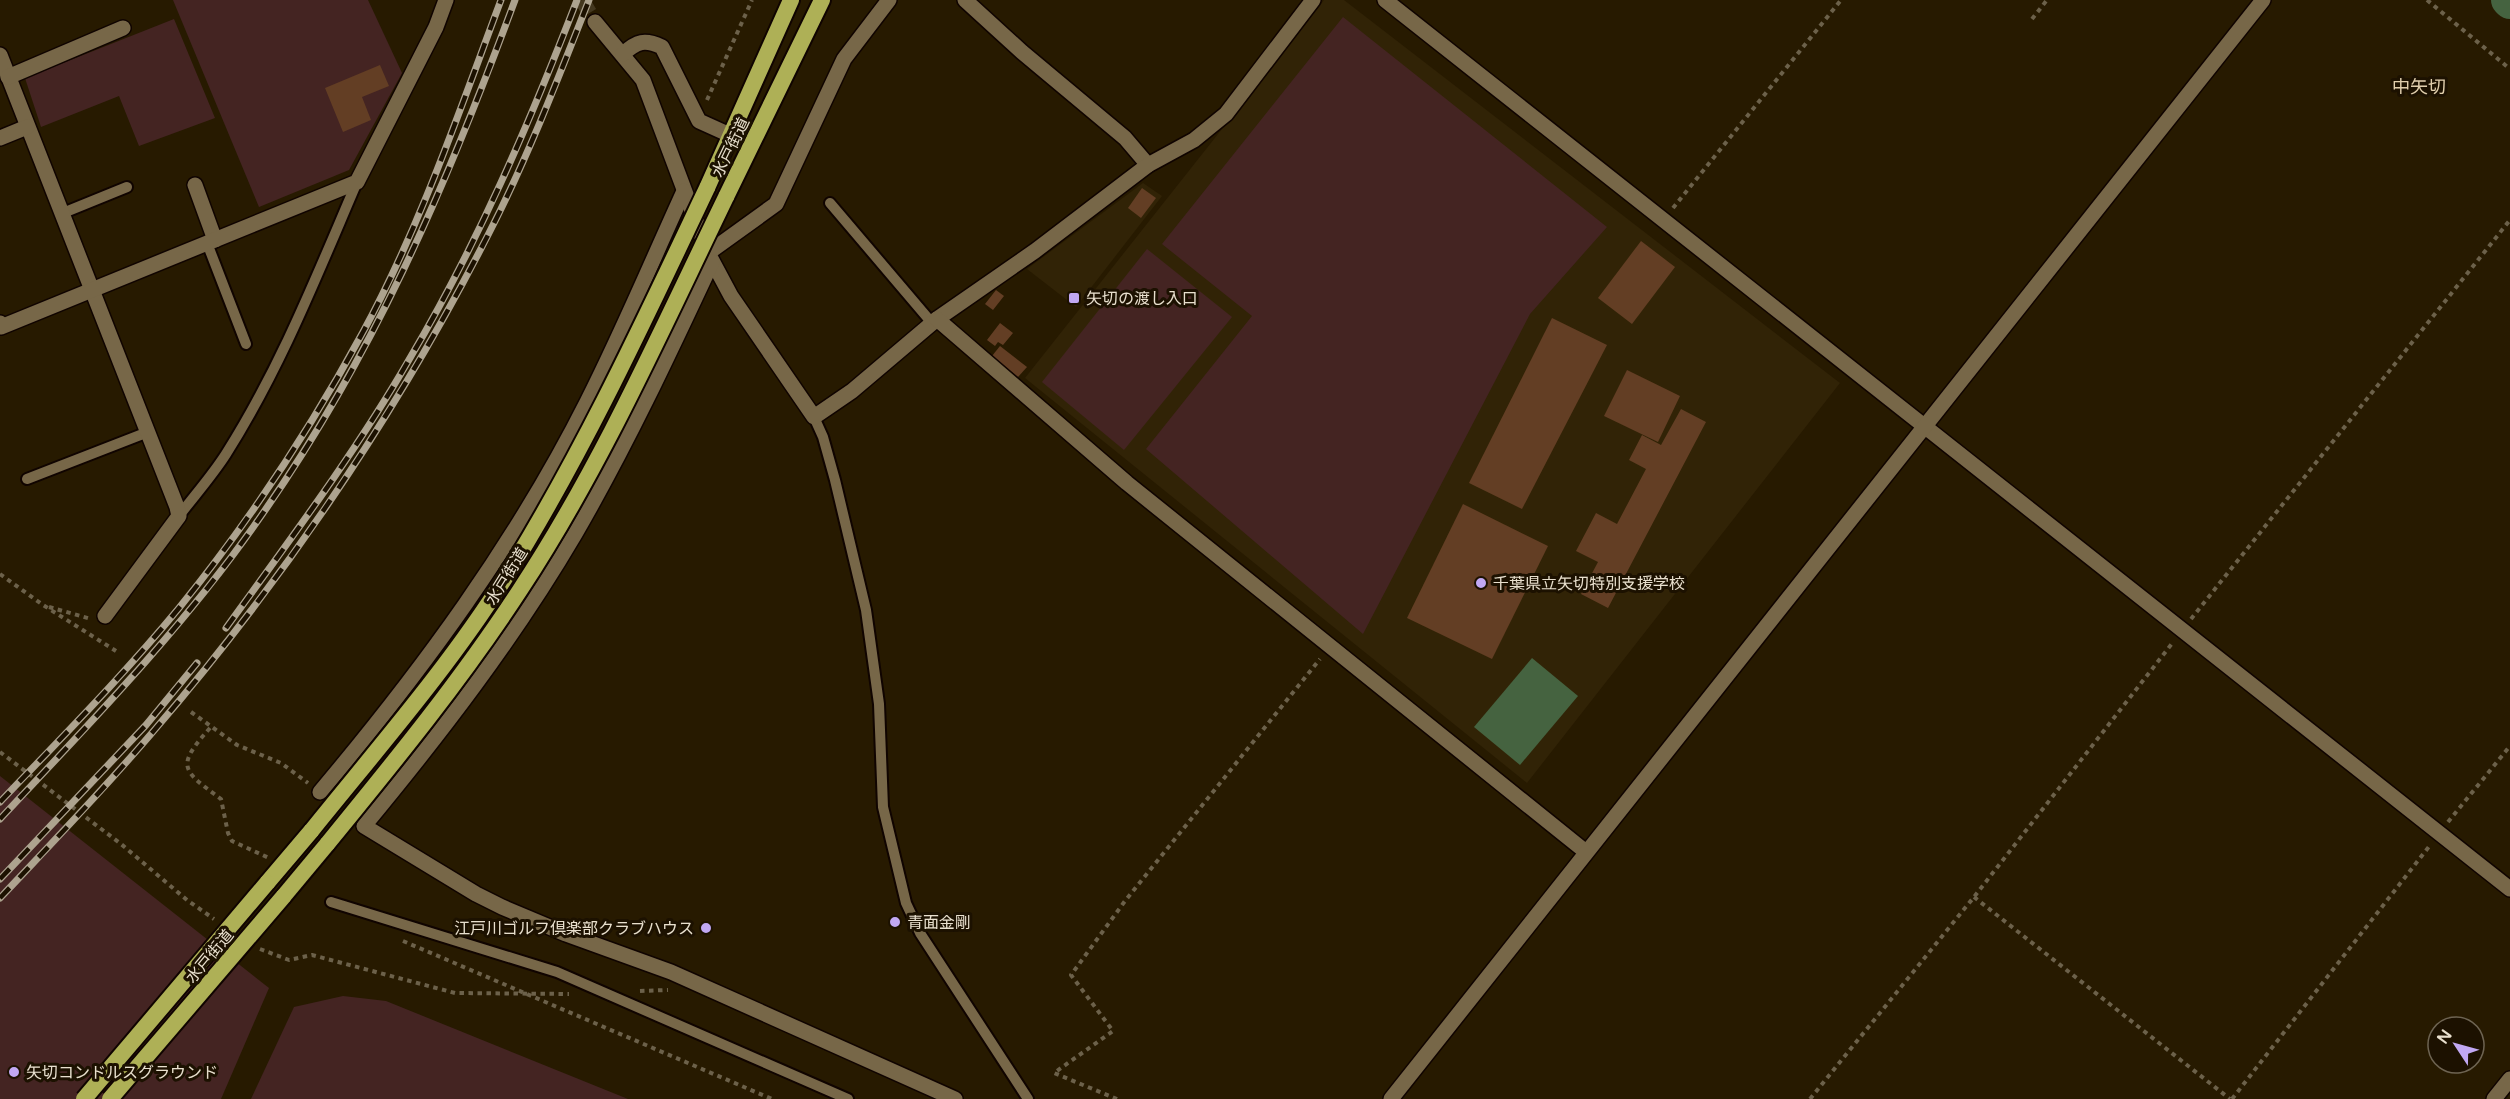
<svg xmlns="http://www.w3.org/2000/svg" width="2510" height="1099" font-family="'Varela Round','Noto Sans JP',sans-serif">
<rect width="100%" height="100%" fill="#271a00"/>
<g fill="#312306">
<path d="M1324 0H1344L1840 383 1527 783 1025 378Z"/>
<path d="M1143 183 1162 196 1076 307 1027 269Z"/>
</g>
<g fill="#442422">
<path d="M173 0H368L402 73 349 170 259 207Z"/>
<path d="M1343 17 1607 227 1530 314 1363 634 1146 449 1252 316 1162 244Z"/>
<path d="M174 19 215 118 139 146 119 96 41 127 25 78Z"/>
<path d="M1147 249 1232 317 1124 450 1042 382Z"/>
<path d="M0 776 269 988 221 1099H0Z"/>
<path d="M343 996 386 1001 628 1099H251L294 1007Z"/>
</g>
<path fill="#456340" d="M1532 658 1578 696 1520 765 1474 727Z"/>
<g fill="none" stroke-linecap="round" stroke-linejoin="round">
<path stroke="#456340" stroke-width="34" d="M2508 0 2510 2"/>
</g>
<g fill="#633e24">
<path d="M380 65 389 86 362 97 371 120 343 132 325 88Z"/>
<path d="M1142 188 1156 198 1141 218 1128 208Z"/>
<path d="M1641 241 1675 267 1632 324 1598 298Z"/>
<path d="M996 290 1004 296 993 310 985 304Z"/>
<path d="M1552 318 1607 345 1522 509 1469 483Z"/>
<path d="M1000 323 1013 333 1003 345 998 342 995 346 987 340Z"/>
<path d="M1000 346 1027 367 1018 377 992 356Z"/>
<path d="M1627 370 1680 396 1658 442 1604 416Z"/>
<path d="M1681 409 1706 422 1608 608 1581 594 1598 562 1576 551 1596 513 1617 524 1646 469 1629 460 1642 435 1661 445Z"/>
<path d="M1463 504 1548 546 1492 659 1407 618Z"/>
</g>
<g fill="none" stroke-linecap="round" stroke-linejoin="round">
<path stroke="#44381f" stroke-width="15" stroke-dasharray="15 8" stroke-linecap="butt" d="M582 0 595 22"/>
<g stroke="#100400" stroke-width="14">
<g id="service">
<path d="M830 203 932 323"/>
<path d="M63 213 127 187"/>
<path d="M207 243 246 344"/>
<path d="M814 417 823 437 835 480 866 610 879 704 883 807 906 903 920 933 1028 1099"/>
<path d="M27 479 148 432"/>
<path d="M179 516C194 496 212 476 226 454 280 369 317 275 357 182"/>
<path d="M331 902 557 972 848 1099"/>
</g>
</g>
<g stroke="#100400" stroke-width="18">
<g id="minor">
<path d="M965 0 1022 52 1125 138 1148 165"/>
<path d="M1385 0 2510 889"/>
<path d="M595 22 643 80 708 253 731 296 814 417 852 391 937 319 1035 251 1148 165 1194 140 1226 114 1313 0"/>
<path d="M623 54C637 41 645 39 662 47L699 121 730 135"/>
<path d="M0 55 177 507 179 516 105 616"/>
<path d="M8 77 123 28"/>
<path d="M0 138 27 127"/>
<path d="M195 185 215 240"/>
<path d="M708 253 776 204 844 59 889 0"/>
<path d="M712 262C669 354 626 446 575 534 514 638 441 733 364 826L476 894 502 907 566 934 671 972 955 1099"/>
<path d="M937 319 1127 483 1586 852"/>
<path d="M0 323 1 327 357 182 436 27 446 0"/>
<path d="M320 792C422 671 516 543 587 402 622 333 652 261 684 191"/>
<path d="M1391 1099 2263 0"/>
<path d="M2494 1099 2510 1079"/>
</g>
</g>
<g stroke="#100400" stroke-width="20">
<g id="trunk">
<path d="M707 188 791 0"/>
<path d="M726 197 822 0"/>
<path d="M267 883 312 830"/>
<path d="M283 897 328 843"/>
</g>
</g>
<g stroke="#6c614a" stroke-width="4" stroke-dasharray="4.5 4.5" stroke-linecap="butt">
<path d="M2427 0 2510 69"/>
<path d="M2032 19 2047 0"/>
<path d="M707 100 752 0"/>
<path d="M1673 208 1841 0"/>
<path d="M0 574 43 605 116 651"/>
<path d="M49 607 91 619"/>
<path d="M2191 619 2510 220"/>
<path d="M191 712 237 745 281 763 308 783"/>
<path d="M210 728C175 767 182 770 221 799L228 833 232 841 269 858"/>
<path d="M0 752 121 844 187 900 214 919"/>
<path d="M2448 822 2510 746"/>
<path d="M1974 897 2230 1099"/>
<path d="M403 941 772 1099"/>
<path d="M260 949 289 960 312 955 455 993 569 994"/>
<path d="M640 991 668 990"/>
<path d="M1117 1099 1054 1073 1113 1031 1071 975 1125 901 1320 659"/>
<path d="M1810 1099 1974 897 2174 641"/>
<path d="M2232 1099 2431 844"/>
</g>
<use href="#service" stroke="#776748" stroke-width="10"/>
<use href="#minor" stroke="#776748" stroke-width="15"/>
<use href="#trunk" stroke="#aeb056" stroke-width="16"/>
<g stroke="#ada38f" stroke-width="7">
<g id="rail">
<path d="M226 628C289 541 356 452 410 358 477 245 530 122 577 0"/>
<path d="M0 802C60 739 123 676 179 608 248 523 311 428 363 332 420 227 459 112 501 0"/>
<path d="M0 819C88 725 180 631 254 526 372 360 445 189 515 0"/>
<path d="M0 879 146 725 197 663"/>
<path d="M0 898C51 844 103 790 151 734 282 582 397 413 488 235 527 159 558 79 589 0"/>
</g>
</g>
<use href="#rail" stroke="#1c1100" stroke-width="4.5" stroke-dasharray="14" stroke-linecap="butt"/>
<g stroke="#100400" stroke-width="20" stroke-linecap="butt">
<g id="trunk-bridge">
<path d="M312 830C378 748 449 667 505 578 583 453 644 321 707 188"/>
<path d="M328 843C395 761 462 679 520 590 601 467 662 329 726 197"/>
<path d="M84 1099 267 883"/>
<path d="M110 1099 283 897"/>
</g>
</g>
<use href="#trunk-bridge" stroke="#aeb056" stroke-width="16"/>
</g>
<g fill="#c1a8f3" stroke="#1c1100" stroke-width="2">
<rect x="1068" y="292" width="12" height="12" rx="3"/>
<circle cx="1481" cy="583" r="6"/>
<circle cx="895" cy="922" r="6"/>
<circle cx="706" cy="928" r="6"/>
<circle cx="14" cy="1072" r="6"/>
</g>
<g text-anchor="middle" stroke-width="6" stroke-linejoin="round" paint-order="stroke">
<g font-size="16" fill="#e9e0ce" stroke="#1c1100">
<text transform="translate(730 147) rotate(-64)" y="6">水戸街道</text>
<text transform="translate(506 576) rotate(-58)" y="6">水戸街道</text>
<text transform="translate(209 956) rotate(-50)" y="6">水戸街道</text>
</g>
<g font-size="16" fill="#e9e0ce" stroke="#1c1100" text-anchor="start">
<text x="1086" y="304">矢切の渡し入口</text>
<text x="1493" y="589">千葉県立矢切特別支援学校</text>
<text x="907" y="928">青面金剛</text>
<text x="694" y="934" text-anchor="end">江戸川ゴルフ倶楽部クラブハウス</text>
<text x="26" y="1078">矢切コンドルスグラウンド</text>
</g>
<g font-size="18" fill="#e0ceac" stroke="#1c1100">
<text x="2419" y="93">中矢切</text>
</g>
</g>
<g transform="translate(2456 1045) rotate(306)"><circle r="28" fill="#1c1100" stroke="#6e6452" stroke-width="1.5"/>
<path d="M0-4.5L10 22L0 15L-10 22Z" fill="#c1a8f3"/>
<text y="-9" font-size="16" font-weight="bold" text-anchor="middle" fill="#e9e0ce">N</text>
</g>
</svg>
